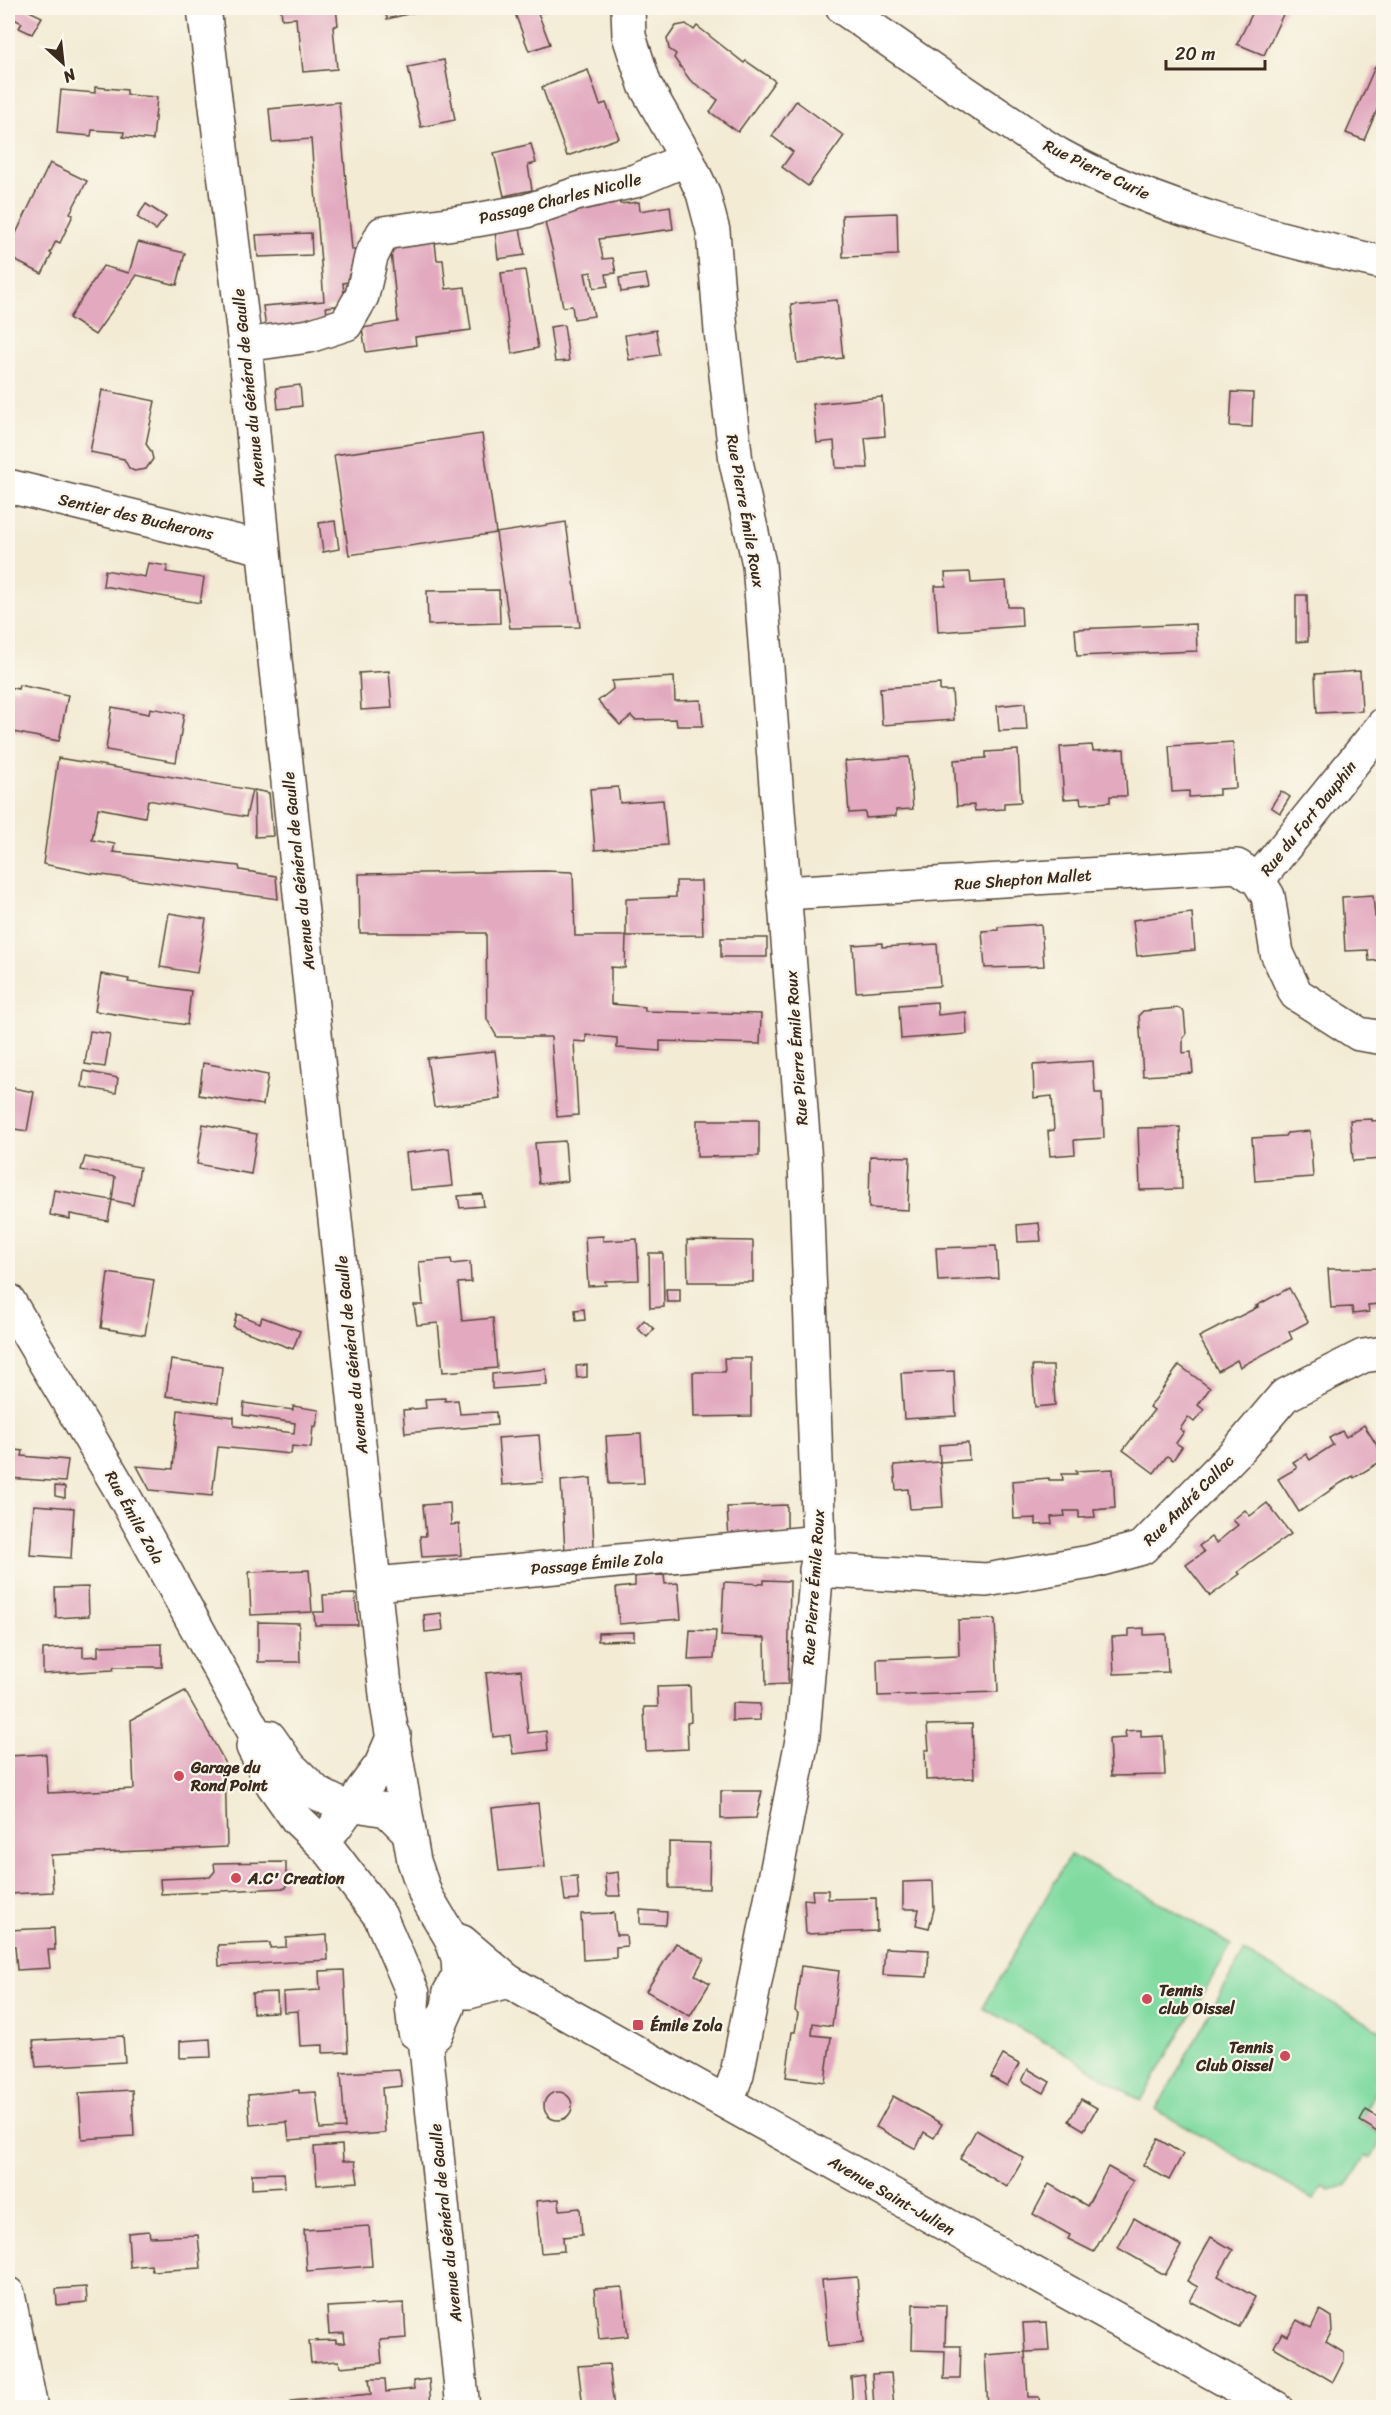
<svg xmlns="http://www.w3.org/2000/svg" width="1391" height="2415" font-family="Sriracha,sans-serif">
<rect width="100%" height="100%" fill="#fbf7ec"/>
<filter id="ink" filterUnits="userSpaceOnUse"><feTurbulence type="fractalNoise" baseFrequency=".0167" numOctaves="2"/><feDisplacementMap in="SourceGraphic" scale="12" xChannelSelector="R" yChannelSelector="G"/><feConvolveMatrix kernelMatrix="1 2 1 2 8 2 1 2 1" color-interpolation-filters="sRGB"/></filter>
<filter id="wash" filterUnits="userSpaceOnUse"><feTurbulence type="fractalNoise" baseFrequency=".008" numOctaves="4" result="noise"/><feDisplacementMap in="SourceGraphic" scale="24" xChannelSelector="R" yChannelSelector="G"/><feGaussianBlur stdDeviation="1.35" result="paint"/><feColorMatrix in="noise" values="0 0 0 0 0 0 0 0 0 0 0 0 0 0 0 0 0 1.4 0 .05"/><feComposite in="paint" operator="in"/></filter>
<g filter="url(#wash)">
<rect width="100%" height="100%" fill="#f3ebd4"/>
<g fill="#81dba1" stroke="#5e8260" stroke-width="1.5">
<path d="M1070 1855 1151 1897 1231 1945 1141 2101 1063 2052 983 2008Z"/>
<path d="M1244 1952 1383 2032V2079L1360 2121 1383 2136 1371 2158 1366 2155 1348 2185 1330 2190 1323 2186 1314 2200 1156 2110Z"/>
</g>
<g id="blocks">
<g fill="#e2a9bf">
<path d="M8 8H23L42 17 32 34 19 28 22 23 8 16Z"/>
<path d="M281 8H336L338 25 333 27 337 69 303 72 299 31 297 30 296 18 282 19Z"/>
<path d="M385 8H432L387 19Z"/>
<path d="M513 8H551L538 13 550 44 529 51Z"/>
<path d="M1255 8H1286L1264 55 1237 44Z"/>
<path d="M686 24 694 30 697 26 744 63 746 61 775 81 738 132 710 112 718 100 690 80 674 58 676 54 669 49 667 39 676 26Z"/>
<path d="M1383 59V96L1364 140 1346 133 1375 67 1379 69Z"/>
<path d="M444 60 455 120 421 127 408 67Z"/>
<path d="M588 70 600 105 606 103 619 138 567 156 542 87Z"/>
<path d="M95 87 127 90V95L157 97 153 140 123 137 124 132 92 130 91 136 57 133 61 90 95 93Z"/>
<path d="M796 101 844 136 808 186 782 167 793 152 772 136Z"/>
<path d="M339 102 352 250H359L355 281 343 283 345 305 326 307 328 320 266 329 263 306 324 301 311 139 272 142 269 109Z"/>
<path d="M531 144 536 163 528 165 532 190 504 196 494 153Z"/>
<path d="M50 163 87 181 70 213 73 215 60 243 56 241 50 253 52 254 42 274 8 257V250Z"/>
<path d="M618 194 620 204 639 202 640 211 670 206 673 229 599 239 603 259 613 258 616 273 606 274 608 286 594 288 591 272 585 273 594 316 574 319 572 306 563 307 552 249 542 212Z"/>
<path d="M146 204 166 217 156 230 137 217Z"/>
<path d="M897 213 898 255 843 257 842 215Z"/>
<path d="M520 228 525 255 498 259 495 231Z"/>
<path d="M311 233 312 255 258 257 256 235Z"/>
<path d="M434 234 437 260H443L446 289 465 287 471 330 415 337 416 345 366 352 362 328 398 322 390 241Z"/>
<path d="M138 242 185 253 177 285 137 275 95 335 69 318 103 266 129 273Z"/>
<path d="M525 270 538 348 512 354 501 273Z"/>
<path d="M646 274 649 288 621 292 619 278Z"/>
<path d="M837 300 843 358 797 363 791 304Z"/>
<path d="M564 325 569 361 555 362 550 327Z"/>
<path d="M656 330 660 355 629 360 625 335Z"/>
<path d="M300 385 302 406 278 409 276 388Z"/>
<path d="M102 390 155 401 146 444 151 451 153 459 146 469 134 471 129 468 124 459 90 452Z"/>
<path d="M1232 392 1253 393 1252 427 1230 426Z"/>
<path d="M882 397 885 436 865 438 868 468H836L834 441 817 443 813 404Z"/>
<path d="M482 434 496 533 566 522 580 627 510 628 496 533 349 555 334 455Z"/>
<path d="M335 521 339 549 323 552 319 523Z"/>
<path d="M148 563 168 566 166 572 204 578 200 603 103 586 105 570 145 577Z"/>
<path d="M970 572 971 583 1006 581 1008 607H1021L1022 626 938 632 935 586H946L945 573Z"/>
<path d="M499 590 500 623 428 625 427 591Z"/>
<path d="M1296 595H1307L1308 641 1296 642Z"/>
<path d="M8 598 13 599 9 626H8Z"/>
<path d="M1196 624 1197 651 1077 656 1075 629Z"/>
<path d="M389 671 392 708 361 710 359 673Z"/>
<path d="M1360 671 1362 711 1317 713 1315 674Z"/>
<path d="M674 677 675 701 701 700 703 726H677L676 719 635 720 631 716 620 725 598 701 613 689 612 681Z"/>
<path d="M940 684V691H952L954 720 882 725 880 688Z"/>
<path d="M19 685 68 695 59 741 8 731V687L18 689Z"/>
<path d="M1025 703 1027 730 999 731 997 706Z"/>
<path d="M112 707 149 714 150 708 184 714 176 762 106 750Z"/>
<path d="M1233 742 1236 788 1219 789V795L1189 797V791L1172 792 1169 746Z"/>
<path d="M1092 745 1093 751 1124 749 1127 796H1110V802L1081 804 1080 798 1064 799 1060 747Z"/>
<path d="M1018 750 1021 802 1004 803V809L975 811 974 805 957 806 954 760 986 758V752Z"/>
<path d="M909 757 913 809 896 810V816L866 818 865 812 849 813 845 761Z"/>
<path d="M58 758 252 790 246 817 148 800 145 817 98 808 92 840 115 844 113 852 239 866 240 870 276 876 278 899 88 873 43 864Z"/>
<path d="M618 787 620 803 663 800 667 845 595 850 590 789Z"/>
<path d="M254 790 269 793 273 836 255 837Z"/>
<path d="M1281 791 1290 797 1280 813 1271 807Z"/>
<path d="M545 871 573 872 575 936H626L625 968 611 967V1004L645 1007V1011L761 1014 760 1044 660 1041V1051L617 1048V1038L586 1035V1042L574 1041 578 1115 557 1117 551 1037H497L487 1019 486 933H360L359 874Z"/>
<path d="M676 881H701L703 935 626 936V899L676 897Z"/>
<path d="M1373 895 1375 917 1383 916V960L1369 961 1368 950 1345 951 1342 897Z"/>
<path d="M169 913 206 919 197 973 160 967Z"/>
<path d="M1192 913 1195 950 1137 956 1133 920Z"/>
<path d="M1041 924 1044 966 985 968 982 931 998 930V927Z"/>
<rect x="721" y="938" width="46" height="19"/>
<path d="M882 943V947L937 944 940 986 856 992 853 945Z"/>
<path d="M101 974 129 979 128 982 191 991 187 1025 95 1011Z"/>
<path d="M937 1002 938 1015 966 1012 967 1034 901 1039 899 1005Z"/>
<path d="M1179 1008 1184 1012 1186 1035 1183 1038V1053L1191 1052 1193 1073 1143 1076 1139 1015 1143 1011Z"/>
<path d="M90 1031 110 1034 105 1067 85 1064Z"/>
<path d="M495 1051 501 1099 434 1107 427 1058Z"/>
<path d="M1093 1061 1095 1093H1102L1104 1138 1074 1140 1075 1154 1050 1156 1048 1131 1054 1130 1052 1096 1034 1098 1033 1065Z"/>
<path d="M203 1063 268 1075 263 1105 199 1095Z"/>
<path d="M84 1071 118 1078 116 1093 82 1087Z"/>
<path d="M8 1087 34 1092 27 1131 8 1128Z"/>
<path d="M1372 1119V1121L1383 1120V1159L1353 1161 1350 1120Z"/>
<path d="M697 1120H759V1156L697 1157Z"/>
<path d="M203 1124 257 1134 251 1174 197 1164Z"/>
<path d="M1180 1127 1182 1189 1140 1190 1138 1128Z"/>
<path d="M1310 1131 1313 1177 1255 1181 1252 1138 1285 1136 1287 1133Z"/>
<path d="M565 1141 568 1181 539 1184 535 1143Z"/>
<path d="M449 1148 453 1186 410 1190 406 1153Z"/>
<path d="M870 1156 910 1157 908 1210 869 1208Z"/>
<path d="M85 1157 140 1167 133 1205 112 1200 115 1177 81 1170Z"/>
<path d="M54 1190 112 1200 108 1221 70 1214V1219L50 1215Z"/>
<path d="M482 1194 484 1206 460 1208 458 1196Z"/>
<path d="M1039 1223 1041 1241 1018 1242 1017 1225Z"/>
<path d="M603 1236V1241L637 1239 639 1280 605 1281 606 1285 588 1286 585 1237Z"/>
<path d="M687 1240 753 1241V1282H688Z"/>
<path d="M996 1246 998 1278 938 1281 936 1248Z"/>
<path d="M649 1253H663L664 1307 650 1308Z"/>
<path d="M451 1259 452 1264 470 1262 471 1282 458 1283 462 1321 493 1318 497 1368 443 1372 438 1323 417 1325 414 1305H423L419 1262Z"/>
<path d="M1383 1262V1299H1381V1304L1368 1305 1369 1312 1353 1314 1352 1307 1331 1308 1328 1269 1378 1268V1263Z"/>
<path d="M108 1273 154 1280 145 1335 101 1328Z"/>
<path d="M1289 1288 1308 1322 1289 1332 1292 1339 1240 1367 1237 1360 1218 1371 1199 1337 1258 1307 1256 1306Z"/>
<path d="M666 1289H680V1302H667Z"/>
<path d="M584 1309 585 1320 576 1321 575 1310Z"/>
<path d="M237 1314 260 1323 262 1317 300 1331 293 1349 233 1327Z"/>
<path d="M644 1320 654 1329 647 1337 637 1328Z"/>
<path d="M724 1358H751V1416L694 1417 693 1372H725Z"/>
<path d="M171 1360 222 1367 218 1403 166 1396Z"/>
<path d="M587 1365V1377L577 1378 576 1366Z"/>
<path d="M1179 1365 1210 1388 1198 1405 1204 1410 1194 1422 1188 1417 1180 1429 1184 1432 1176 1443 1182 1447 1173 1460 1167 1456 1154 1473 1123 1450 1154 1410 1150 1407Z"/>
<path d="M1032 1366H1053L1055 1405 1035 1407Z"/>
<path d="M546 1369 547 1385 492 1389V1374Z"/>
<path d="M954 1371 956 1416 904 1419 901 1373Z"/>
<path d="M445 1398V1401L458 1400 460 1414 496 1412 497 1425 405 1433 403 1410 426 1408 425 1399Z"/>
<path d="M244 1403 293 1410V1406L319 1410 316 1427 313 1426 311 1448 292 1446 291 1454 218 1447 212 1496 150 1490 137 1466 173 1469 178 1410 234 1417V1426L294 1433 295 1423 243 1415Z"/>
<path d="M1364 1425 1383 1455V1460L1354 1478 1353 1476 1341 1483 1299 1512 1278 1479 1297 1468 1293 1462 1306 1454 1310 1460 1333 1445 1329 1438 1342 1431 1346 1437Z"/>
<path d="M641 1434 644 1483 609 1484 606 1436Z"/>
<path d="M539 1435 543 1482 502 1485 498 1438Z"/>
<path d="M968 1443 969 1460 940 1462 939 1445Z"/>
<path d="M8 1449 23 1451 22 1456 68 1460 65 1482 8 1478Z"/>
<path d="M940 1462 943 1507 910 1509 908 1489 896 1490 894 1465Z"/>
<path d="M1113 1469 1115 1508 1094 1510 1095 1517 1079 1518V1511H1064L1065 1516 1051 1517 1052 1524 1036 1525V1518L1014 1519 1012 1481 1049 1478V1480H1063L1062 1474H1077L1076 1471Z"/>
<path d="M591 1478 594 1547 565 1551 561 1481Z"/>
<path d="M55 1486 65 1487V1498L55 1496Z"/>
<path d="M8 1495H12L9 1531H8Z"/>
<path d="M450 1503 451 1525 459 1524 461 1555 422 1557 420 1536H426L423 1505Z"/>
<path d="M1267 1503 1291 1534 1249 1563 1238 1572 1240 1574 1210 1596 1186 1565 1204 1552 1199 1546 1211 1537 1216 1543 1238 1525 1233 1520 1245 1510 1250 1516Z"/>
<path d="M34 1505 74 1508 71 1558 30 1555Z"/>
<path d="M787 1505V1532L729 1540 727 1507Z"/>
<path d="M309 1570 312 1612 251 1615 249 1572Z"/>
<path d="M664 1575 665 1584 678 1583 681 1619 619 1624 616 1588 635 1586V1576Z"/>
<path d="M764 1580 790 1581 788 1684 766 1685 765 1638 721 1636 724 1582 764 1584Z"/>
<path d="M88 1587 89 1616 56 1618 55 1588Z"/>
<path d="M355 1594 358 1625H315L314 1612H324L323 1595Z"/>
<path d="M441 1613 443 1630 425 1632 424 1615Z"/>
<path d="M995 1619 998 1692 878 1696 877 1659 959 1656 958 1620Z"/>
<path d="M258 1622 299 1623 300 1662H258Z"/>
<path d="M1144 1628V1635L1166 1634 1168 1672 1114 1674 1112 1637 1129 1636V1629Z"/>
<path d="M690 1630 716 1631 714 1659 688 1660Z"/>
<path d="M634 1632V1640L598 1641V1633Z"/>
<path d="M162 1644V1667H114L113 1670 43 1674V1649L83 1647V1657L98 1656V1646Z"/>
<path d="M521 1670 528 1733 546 1731 548 1750 513 1754 510 1735 493 1737 486 1673Z"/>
<path d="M690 1686 691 1722 687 1723 688 1749 646 1751 644 1707H658L657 1687Z"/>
<path d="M185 1691 225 1762 227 1847 51 1855 53 1892 8 1894V1756L46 1754 48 1793 134 1789 131 1720Z"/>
<path d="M732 1703 760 1704V1720L732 1721Z"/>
<path d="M972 1724 974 1778 926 1780 925 1750H929L927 1725Z"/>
<path d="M1141 1730V1737L1163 1736 1165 1775 1111 1776 1109 1739 1126 1738 1125 1731Z"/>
<path d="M721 1791H762L756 1818 721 1819Z"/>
<path d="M538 1803 545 1867 499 1871 492 1808Z"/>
<path d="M669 1842 710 1843 709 1889 669 1888Z"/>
<path d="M286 1862V1888L161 1894 160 1879 210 1877 215 1871 214 1863Z"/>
<path d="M618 1872 620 1896H607L605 1874Z"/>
<path d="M577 1876 579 1900 565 1901 562 1877Z"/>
<path d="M933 1881 934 1909 929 1928 916 1925 919 1909H903V1882Z"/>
<path d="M812 1890H828V1899L876 1898 877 1931 806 1934 804 1899 813 1900Z"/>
<path d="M640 1910 667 1912 666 1925 640 1924Z"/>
<path d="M614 1913 616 1935H626L627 1946 616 1947V1958L583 1960 581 1914Z"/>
<path d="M54 1928 55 1950H48L50 1968 17 1970 15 1946H8V1930Z"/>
<path d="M327 1935 328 1960 219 1966 218 1945 270 1943V1948L286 1947V1938Z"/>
<path d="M676 1943 704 1958 695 1975 710 1983 690 2016 646 1991Z"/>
<path d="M885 1948 929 1950 927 1977 883 1975Z"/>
<path d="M801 1966 839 1971 832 2026 813 2023 812 2035 831 2037 825 2082 786 2077 792 2032H795L798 2013 795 2011Z"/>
<path d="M344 1970 348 2052 323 2053V2045L300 2046 298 2011 284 2012 283 1992 320 1990 319 1971Z"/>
<path d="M277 1992 278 2012 253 2013 252 1993Z"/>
<path d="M123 2036 125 2062 36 2067 33 2041Z"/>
<path d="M210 2039 211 2057 180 2058V2041Z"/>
<path d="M1003 2055 1019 2064 1007 2086 991 2077Z"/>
<path d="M1028 2069 1050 2082 1044 2093 1022 2081Z"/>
<path d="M399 2070 402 2086 382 2088 385 2133 289 2140 287 2122 250 2125 248 2095 299 2090V2093L316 2092 320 2129 345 2128 341 2073Z"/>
<path d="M132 2090 134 2136 82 2139 79 2093Z"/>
<circle cx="558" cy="2106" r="14"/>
<path d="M893 2096 942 2124 934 2138 924 2132 916 2149 876 2127Z"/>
<path d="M1081 2099 1097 2108 1084 2130 1069 2121Z"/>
<path d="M1366 2110 1383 2120V2135L1360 2121Z"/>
<path d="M976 2130 1024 2158 1007 2187 960 2159Z"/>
<path d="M1158 2139 1183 2154 1169 2180 1143 2165Z"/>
<path d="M342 2145 343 2161H355L358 2182 317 2185 314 2147Z"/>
<path d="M1108 2167 1133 2181 1094 2252 1068 2239 1070 2235 1033 2214 1049 2184 1087 2206Z"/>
<path d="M284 2173 285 2187 252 2189V2174Z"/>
<path d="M559 2199 560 2210 580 2208 582 2235 563 2237 564 2251 541 2253 536 2201Z"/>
<path d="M1134 2218 1181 2246 1165 2275 1118 2248Z"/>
<path d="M369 2226 372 2266 307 2271 304 2230Z"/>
<path d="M149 2231 150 2237 198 2235 201 2268 152 2271 151 2265 130 2267 128 2233Z"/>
<path d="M1211 2237 1233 2250 1218 2276 1255 2297 1239 2327 1190 2301 1198 2287 1187 2281Z"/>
<path d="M857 2277 863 2343 828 2347 822 2280Z"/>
<path d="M86 2287 87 2302 57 2305 56 2289Z"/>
<path d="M622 2287 628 2336 599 2339 594 2289Z"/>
<path d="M404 2303 406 2338 380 2340 382 2363 340 2367 339 2361 311 2363 309 2341 336 2340V2343H345L344 2333 329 2334 327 2307Z"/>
<path d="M913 2304 946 2305 945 2346H961L960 2379H944L945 2351 912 2350Z"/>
<path d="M1320 2310 1331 2317 1332 2331 1326 2342 1344 2353V2360L1333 2382 1274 2347 1282 2333 1288 2336 1297 2320 1311 2328Z"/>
<path d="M1047 2322 1049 2351 1025 2352 1023 2323Z"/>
<path d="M1025 2352 1028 2397H1039L1040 2408H988L985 2355Z"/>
<path d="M609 2364 614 2408H583L578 2366Z"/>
<path d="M891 2373 894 2408H874L872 2374Z"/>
<path d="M864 2375 867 2408H853L851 2377Z"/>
<path d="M369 2379H385L386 2392 414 2389 413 2381 429 2379 431 2408H291V2401L371 2394Z"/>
</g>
</g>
</g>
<g filter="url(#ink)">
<use href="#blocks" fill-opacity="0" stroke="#574739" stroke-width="1.5"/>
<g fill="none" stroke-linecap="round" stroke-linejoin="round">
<g stroke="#574739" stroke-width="36">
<g id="minor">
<path d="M628 8 629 36 645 85 687 159 703 193 713 231 721 331 736 462 759 564 805 1162 819 1542 803 1735 737 2074 727 2102"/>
<path d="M843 8C895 44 947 81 1000 116 1020 129 1040 144 1061 156 1156 209 1277 239 1384 263"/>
<path d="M245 345 309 336 346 324 362 296 371 257 383 233 476 220 526 211 576 194 635 181 687 159"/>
<path d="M8 486 263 548"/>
<path d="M1258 880 1384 724"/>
<path d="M784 893 1237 866 1258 880 1268 896 1277 953 1296 994 1359 1034 1384 1038"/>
<path d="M816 1570 986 1580 1090 1562 1142 1548 1240 1448 1284 1396 1363 1356 1384 1353"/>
<path d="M376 1584 819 1542"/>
<path d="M8 2294 31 2408"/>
</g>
</g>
<g stroke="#574739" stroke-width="36">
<g id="tertiary">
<path d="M451 1938 462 1942 508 1981 531 1994 1276 2408"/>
<path d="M450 1992H469L508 1981"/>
</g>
</g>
<g stroke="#574739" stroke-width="36">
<g id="secondary">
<path d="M204 8 245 345 268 595 387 1704 414 1861 426 1896 451 1938 458 1958 459 1975 450 1992 448 2007 436 2034 425 2038"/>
<path d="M8 1300 119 1487 257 1737"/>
<path d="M257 1737 253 1747 273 1785 297 1819 331 1852 380 1916 413 1993 412 2007 415 2032 425 2038"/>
<path d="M257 1737H269L290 1767 317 1793 348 1809"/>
<path d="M356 1805 361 1792 381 1765 394 1735"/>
<path d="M335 1827 348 1809 356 1805 387 1810 409 1832"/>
<path d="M425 2038 463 2408"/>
</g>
</g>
<use href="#minor" stroke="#fff" stroke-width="33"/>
<use href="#tertiary" stroke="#fff" stroke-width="33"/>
<use href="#secondary" stroke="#fff" stroke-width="33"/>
</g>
</g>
<g fill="#d1495b" stroke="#fbf7ec" stroke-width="2">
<circle cx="179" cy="1776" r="6"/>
<circle cx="236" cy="1878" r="6"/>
<circle cx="1147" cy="1999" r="6"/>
<rect x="632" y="2019" width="12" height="12" rx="3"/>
<circle cx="1285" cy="2056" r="6"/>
</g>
<g text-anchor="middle" stroke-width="4.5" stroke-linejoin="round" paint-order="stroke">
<g font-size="16" fill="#3b2a1e" stroke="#fbf7ec">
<text transform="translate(1097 169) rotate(26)" y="6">Rue Pierre Curie</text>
<text transform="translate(560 198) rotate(-14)" y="6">Passage Charles Nicolle</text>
<text transform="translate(248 388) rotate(-96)" y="6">Avenue du Général de Gaulle</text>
<text transform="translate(746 511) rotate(80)" y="6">Rue Pierre Émile Roux</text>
<text transform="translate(136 516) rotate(13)" y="6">Sentier des Bucherons</text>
<text transform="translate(1308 818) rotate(-51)" y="6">Rue du Fort Dauphin</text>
<text transform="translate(298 871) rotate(-96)" y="6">Avenue du Général de Gaulle</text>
<text transform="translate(1023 879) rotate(-4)" y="6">Rue Shepton Mallet</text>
<text transform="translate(796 1048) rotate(-94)" y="6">Rue Pierre Émile Roux</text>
<text transform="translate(351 1355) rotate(-96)" y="6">Avenue du Général de Gaulle</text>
<text transform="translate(1188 1500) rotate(-45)" y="6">Rue André Callac</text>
<text transform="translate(135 1517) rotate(61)" y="6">Rue Émile Zola</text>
<text transform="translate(597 1563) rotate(-5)" y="6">Passage Émile Zola</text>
<text transform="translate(813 1587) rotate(-86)" y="6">Rue Pierre Émile Roux</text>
<text transform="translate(892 2195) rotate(30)" y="6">Avenue Saint-Julien</text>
<text transform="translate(445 2223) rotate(-96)" y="6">Avenue du Général de Gaulle</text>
</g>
<g font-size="16" font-weight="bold" fill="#3b2a1e" stroke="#fbf7ec" text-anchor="start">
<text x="191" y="1773">Garage du<tspan x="191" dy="18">Rond Point</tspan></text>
<text x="248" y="1884">A.C' Creation</text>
<text x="1159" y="1996">Tennis<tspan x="1159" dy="18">club Oissel</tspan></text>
<text x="650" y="2031">Émile Zola</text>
<text x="1273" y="2053" text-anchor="end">Tennis<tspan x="1273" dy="18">Club Oissel</tspan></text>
</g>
</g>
<rect width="1391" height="2415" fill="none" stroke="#fbf7ec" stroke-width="30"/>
<g transform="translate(63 63) rotate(153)" stroke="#fbf7ec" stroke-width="4.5" paint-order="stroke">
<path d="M0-4.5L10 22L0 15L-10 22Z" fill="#3b2a1e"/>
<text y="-9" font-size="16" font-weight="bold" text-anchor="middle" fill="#3b2a1e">N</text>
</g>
<path d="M1166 60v9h99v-9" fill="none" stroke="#3b2a1e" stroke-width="3"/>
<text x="1175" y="60" font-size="18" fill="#3b2a1e" stroke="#fbf7ec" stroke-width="4.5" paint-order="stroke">20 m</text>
</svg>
